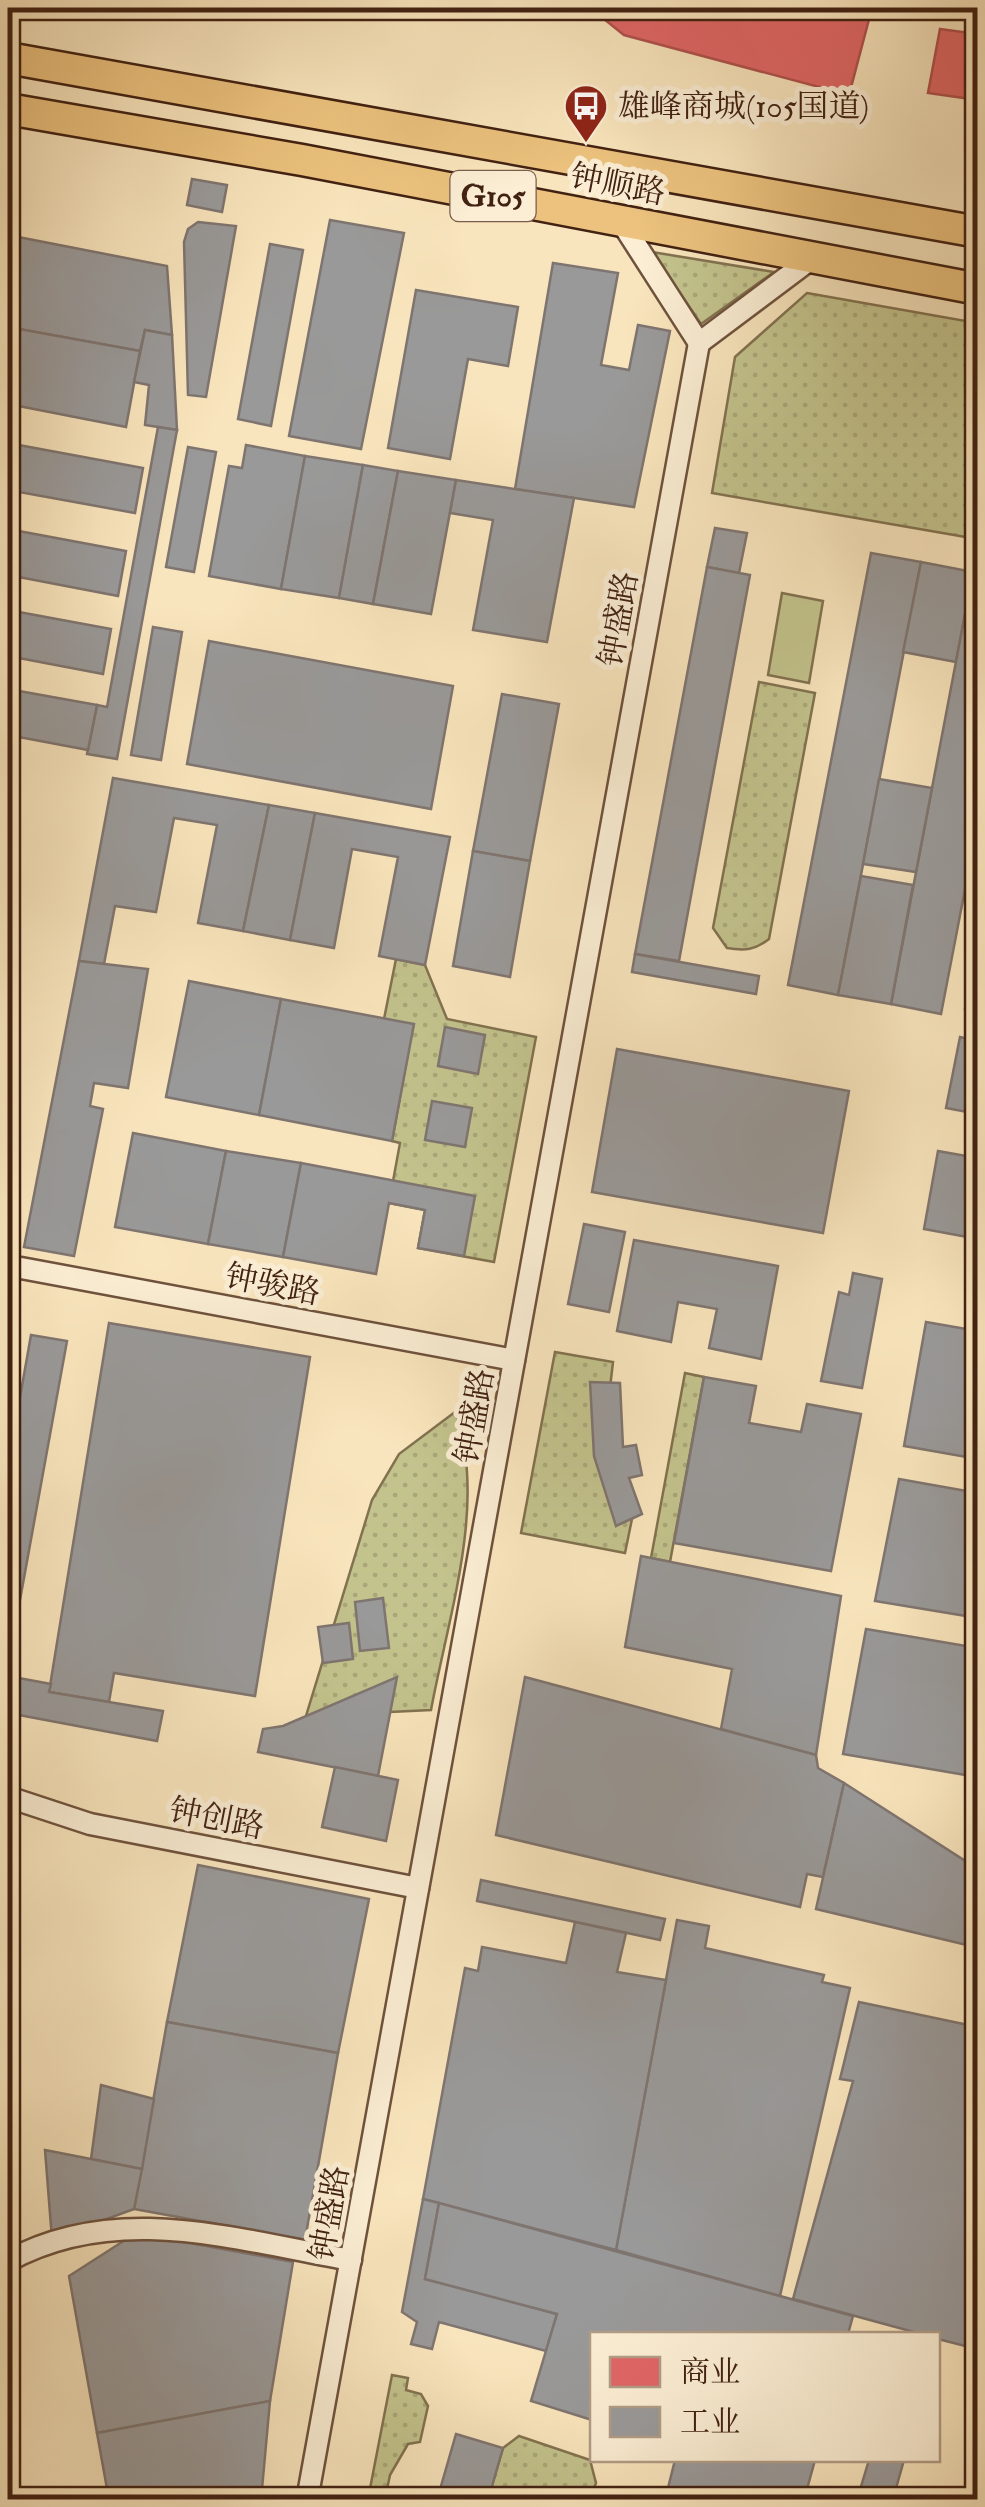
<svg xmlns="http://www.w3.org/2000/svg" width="985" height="2507" font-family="'IM FELL Double Pica','Noto Serif SC',serif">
<defs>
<pattern id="grass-dots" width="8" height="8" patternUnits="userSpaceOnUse" patternTransform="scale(2.5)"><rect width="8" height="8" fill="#c3c38d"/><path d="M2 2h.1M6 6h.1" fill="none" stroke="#a9a779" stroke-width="1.8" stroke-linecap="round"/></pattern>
</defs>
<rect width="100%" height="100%" fill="#f9e5bd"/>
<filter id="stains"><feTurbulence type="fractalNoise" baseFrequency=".002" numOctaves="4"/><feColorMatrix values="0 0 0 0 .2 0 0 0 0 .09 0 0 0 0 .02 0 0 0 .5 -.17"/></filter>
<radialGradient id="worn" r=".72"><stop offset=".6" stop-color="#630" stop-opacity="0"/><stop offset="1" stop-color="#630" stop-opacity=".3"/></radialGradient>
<g fill="url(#grass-dots)" stroke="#827250" stroke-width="2.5">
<path d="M652 252 774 272 701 324Z"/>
<path d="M807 293 977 323V539L712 493 735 357Z"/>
<path d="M759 682 815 693 769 939C755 950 745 951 727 948L713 928Z"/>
<path d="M396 959 425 965 447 1019 536 1037 494 1262 418 1248 425 1210 389 1203 400 1143 392 1141 413 1025 384 1019Z"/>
<path d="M555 1352 613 1362 608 1405 633 1514 625 1553 521 1533Z"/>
<path d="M685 1373 704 1377 670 1562 651 1558Z"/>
<path d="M455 1412C488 1501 448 1617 431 1710L306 1716 372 1500 399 1454Z"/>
<path d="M392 2375 408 2378 406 2390 421 2394 428 2406 420 2442 408 2444 390 2475 385 2499H368Z"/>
<path d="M519 2436 590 2460 596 2483 590 2499H488L503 2448Z"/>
</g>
<path fill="#c3c38d" stroke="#827250" stroke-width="2.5" d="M782 593 823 601 809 683 768 675Z"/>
<g fill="#e06666" stroke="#b0514d" stroke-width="2.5">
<path d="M597 8H872L849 95 624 35 599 15Z"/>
<path d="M940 29 978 34V100L928 93Z"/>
</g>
<g fill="#999" stroke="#7f7570" stroke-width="2.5">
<path d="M192 179 227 185 222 212 187 205Z"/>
<path d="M330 220 404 233 361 449 289 436Z"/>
<path d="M198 222 236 226 206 397 188 395 184 242 188 229Z"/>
<path d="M8 235 167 266 172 335 145 330 140 351 8 327Z"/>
<path d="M270 244 303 250 271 426 238 419Z"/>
<path d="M553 263 618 273 601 365 629 370 638 325 670 331 634 507 515 489Z"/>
<path d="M416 290 518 307 508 366 468 359 450 459 388 448Z"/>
<path d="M8 327 140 351 126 427 8 404Z"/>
<path d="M145 330 172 335 177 430 145 425 149 385 134 382Z"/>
<path d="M158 427 177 430 117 759 87 754 97 705 107 707Z"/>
<path d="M8 443 143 468 135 513 8 490Z"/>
<path d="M246 445 305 456 281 589 209 576 229 466 242 468Z"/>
<path d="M188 447 216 452 194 572 166 567Z"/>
<path d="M305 456 363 465 339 598 281 589Z"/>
<path d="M363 465 398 471 373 604 339 598Z"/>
<path d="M398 471 456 480 431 614 373 604Z"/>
<path d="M456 480 574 498 547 642 473 630 493 520 450 513Z"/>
<path d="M715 528 747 533 739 573 707 567Z"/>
<path d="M8 529 126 551 118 596 8 575Z"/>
<path d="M871 553 921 562 838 995 788 985Z"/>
<path d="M921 562 973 572 956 662 903 652Z"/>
<path d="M707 567 750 575 679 961 635 954Z"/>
<path d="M973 572 978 573V822L941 1014 891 1004Z"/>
<path d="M8 610 111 629 103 674 8 656Z"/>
<path d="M153 627 182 632 161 760 131 755Z"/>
<path d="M209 641 453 686 431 809 187 764Z"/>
<path d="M8 689 97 705 88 750 8 735Z"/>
<path d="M502 694 559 704 530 861 473 851Z"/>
<path d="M113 778 269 805 243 931 198 923 217 825 174 818 156 912 115 906 104 964 79 961Z"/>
<path d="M879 779 932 788 916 872 863 864Z"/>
<path d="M269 805 315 813 290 940 243 931Z"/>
<path d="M315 813 450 837 425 965 379 956 398 857 352 849 334 948 290 940Z"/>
<path d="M473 851 530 861 510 977 453 966Z"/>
<path d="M861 876 913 885 891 1004 838 995Z"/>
<path d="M978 943V1012L965 1009Z"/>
<path d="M635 954 759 976 756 994 632 972Z"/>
<path d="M79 961 148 969 128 1088 94 1083 90 1106 103 1109 74 1256 24 1247Z"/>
<path d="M189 981 281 999 259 1115 166 1097Z"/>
<path d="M281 999 414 1024 392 1141 259 1115Z"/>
<path d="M445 1027 485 1035 478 1074 438 1066Z"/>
<path d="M960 1037 978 1041V1114L946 1108Z"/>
<path d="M617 1049 849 1091 823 1233 592 1192Z"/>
<path d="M432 1101 472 1108 465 1147 425 1140Z"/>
<path d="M133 1133 226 1151 208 1244 115 1227Z"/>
<path d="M226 1151 301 1163 283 1257 208 1244Z"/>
<path d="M938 1151 972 1157 970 1169 978 1170V1239L924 1229Z"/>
<path d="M301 1163 475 1196 464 1256 418 1248 425 1210 389 1203 376 1274 283 1257Z"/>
<path d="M584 1224 625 1232 609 1312 568 1304Z"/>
<path d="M634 1240 778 1266 761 1359 709 1348 717 1309 678 1302 671 1342 617 1331Z"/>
<path d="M853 1273 882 1279 862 1388 821 1381 839 1292 849 1295Z"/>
<path d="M926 1322 978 1331V1459L904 1446Z"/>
<path d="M109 1323 310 1357 255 1696 114 1673 109 1702 49 1692Z"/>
<path d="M31 1335 67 1341 18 1611 8 1609V1465Z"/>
<path d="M704 1377 756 1386 749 1423 801 1432 807 1404 861 1414 831 1571 674 1543Z"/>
<path d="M590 1382 620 1383 623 1447 636 1445 642 1475 629 1478 642 1514 616 1526 594 1456Z"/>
<path d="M899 1479 978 1493V1618L875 1601Z"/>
<path d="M641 1556 841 1596 816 1755 721 1729 732 1669 625 1647Z"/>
<path d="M383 1598 389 1648 360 1651 355 1602Z"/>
<path d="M349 1623 353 1659 323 1663 318 1627Z"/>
<path d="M866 1629 978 1648V1839L966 1837 977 1777 843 1754Z"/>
<path d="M8 1676 51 1684 49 1692 163 1711 157 1741 8 1713Z"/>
<path d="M397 1677 378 1776 258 1752 263 1729 283 1726Z"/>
<path d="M525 1677 816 1755 818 1768 844 1783 823 1877 807 1874 800 1907 496 1835Z"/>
<path d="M335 1767 398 1780 386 1841 322 1827Z"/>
<path d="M844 1783 964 1860 978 1864V1925L971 1946 816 1909Z"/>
<path d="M198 1865 369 1899 338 2053 167 2022Z"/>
<path d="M481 1880 665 1919 660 1940 477 1901Z"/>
<path d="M677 1920 709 1926 705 1948 824 1975 822 1982 850 1988 780 2296 616 2250Z"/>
<path d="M575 1922 626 1933 617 1972 666 1980 616 2250 423 2199 465 1968 478 1971 482 1947 566 1963Z"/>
<path d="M859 2002 978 2027V2317L969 2347 938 2339V2334H921L793 2299 853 2081 840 2079Z"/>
<path d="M167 2022 338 2053 305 2240 134 2209Z"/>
<path d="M101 2085 154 2099 142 2169 91 2159Z"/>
<path d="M45 2150 142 2169 134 2209 52 2239Z"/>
<path d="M423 2199 439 2203 425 2279 557 2314 546 2351 439 2322 432 2349 411 2344 417 2322 402 2312Z"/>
<path d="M439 2203 853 2316 848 2334H592V2420L531 2401 557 2314 425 2279Z"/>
<path d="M136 2233 293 2262 270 2401 97 2433 69 2276Z"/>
<path d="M270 2401 261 2500H109L97 2433Z"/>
<path d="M8 2420 22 2500H8Z"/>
<path d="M456 2434 503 2448 488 2500H437Z"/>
<path d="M675 2460H815L804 2500H665Z"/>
<path d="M869 2460H904L893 2499 860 2490Z"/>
</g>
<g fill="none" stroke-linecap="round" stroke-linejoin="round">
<g stroke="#6f523d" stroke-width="25">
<g id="minor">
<path d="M620 220 699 343"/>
<path d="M699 343 811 259"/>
<path d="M21 1268 514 1360"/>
<path d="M8 1797 90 1824 418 1888"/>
<path d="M8 2261C117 2201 236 2240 351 2260"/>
<path d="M307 2500 699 343"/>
</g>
</g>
<g stroke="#412112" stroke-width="35">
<g id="highway">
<path d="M8 58 978 232"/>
<path d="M8 109 302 160 978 289"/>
</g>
</g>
<use href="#minor" stroke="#fbeed4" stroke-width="20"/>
<use href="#highway" stroke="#ecc27e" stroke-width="30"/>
</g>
<defs>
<g id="bus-pin" transform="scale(2.25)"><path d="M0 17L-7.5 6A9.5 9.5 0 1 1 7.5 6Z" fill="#8f2418" stroke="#fbeed4"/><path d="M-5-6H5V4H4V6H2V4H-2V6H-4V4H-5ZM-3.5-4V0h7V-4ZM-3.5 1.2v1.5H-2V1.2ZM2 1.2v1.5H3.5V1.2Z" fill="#fff"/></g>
</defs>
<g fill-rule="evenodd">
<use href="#bus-pin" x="586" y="106"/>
</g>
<g text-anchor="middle" stroke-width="10" stroke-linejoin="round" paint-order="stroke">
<rect fill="#fbeed4" stroke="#795e4c" stroke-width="2.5" x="450.5" y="171" width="85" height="50" rx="8"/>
<g font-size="30" font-weight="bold" fill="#412112">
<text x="493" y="206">G105</text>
</g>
<g font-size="32" fill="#412112" stroke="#fbeed4" text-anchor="start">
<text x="618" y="117">雄峰商城(105国道)</text>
</g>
<g font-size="32" fill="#412112" stroke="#fbeed4">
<text transform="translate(618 184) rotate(11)" y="11">钟顺路</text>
<text transform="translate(618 619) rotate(-80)" y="11">钟盛路</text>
<text transform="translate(273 1284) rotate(11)" y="11">钟骏路</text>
<text transform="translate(474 1416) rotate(-80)" y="11">钟盛路</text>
<text transform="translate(217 1818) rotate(11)" y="11">钟创路</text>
<text transform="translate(329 2213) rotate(-80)" y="11">钟盛路</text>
</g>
</g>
<rect width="985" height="2507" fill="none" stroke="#f9e5bd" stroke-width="40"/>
<rect x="10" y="10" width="965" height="2487" fill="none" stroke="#412112" stroke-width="5"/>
<rect x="20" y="20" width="945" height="2467" fill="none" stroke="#412112" stroke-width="2.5"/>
<rect x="590" y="2332" width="350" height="130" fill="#fbeed4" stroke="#b19c86" stroke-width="2.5"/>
<rect x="610" y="2357" width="50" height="30" fill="#e06666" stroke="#b19c86" stroke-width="2.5"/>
<text x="680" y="2382" font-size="30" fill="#412112">商业</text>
<rect x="610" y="2407" width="50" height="30" fill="#999999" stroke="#b19c86" stroke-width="2.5"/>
<text x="680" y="2432" font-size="30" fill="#412112">工业</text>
<rect width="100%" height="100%" filter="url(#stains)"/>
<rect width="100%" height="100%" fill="url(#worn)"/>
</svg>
